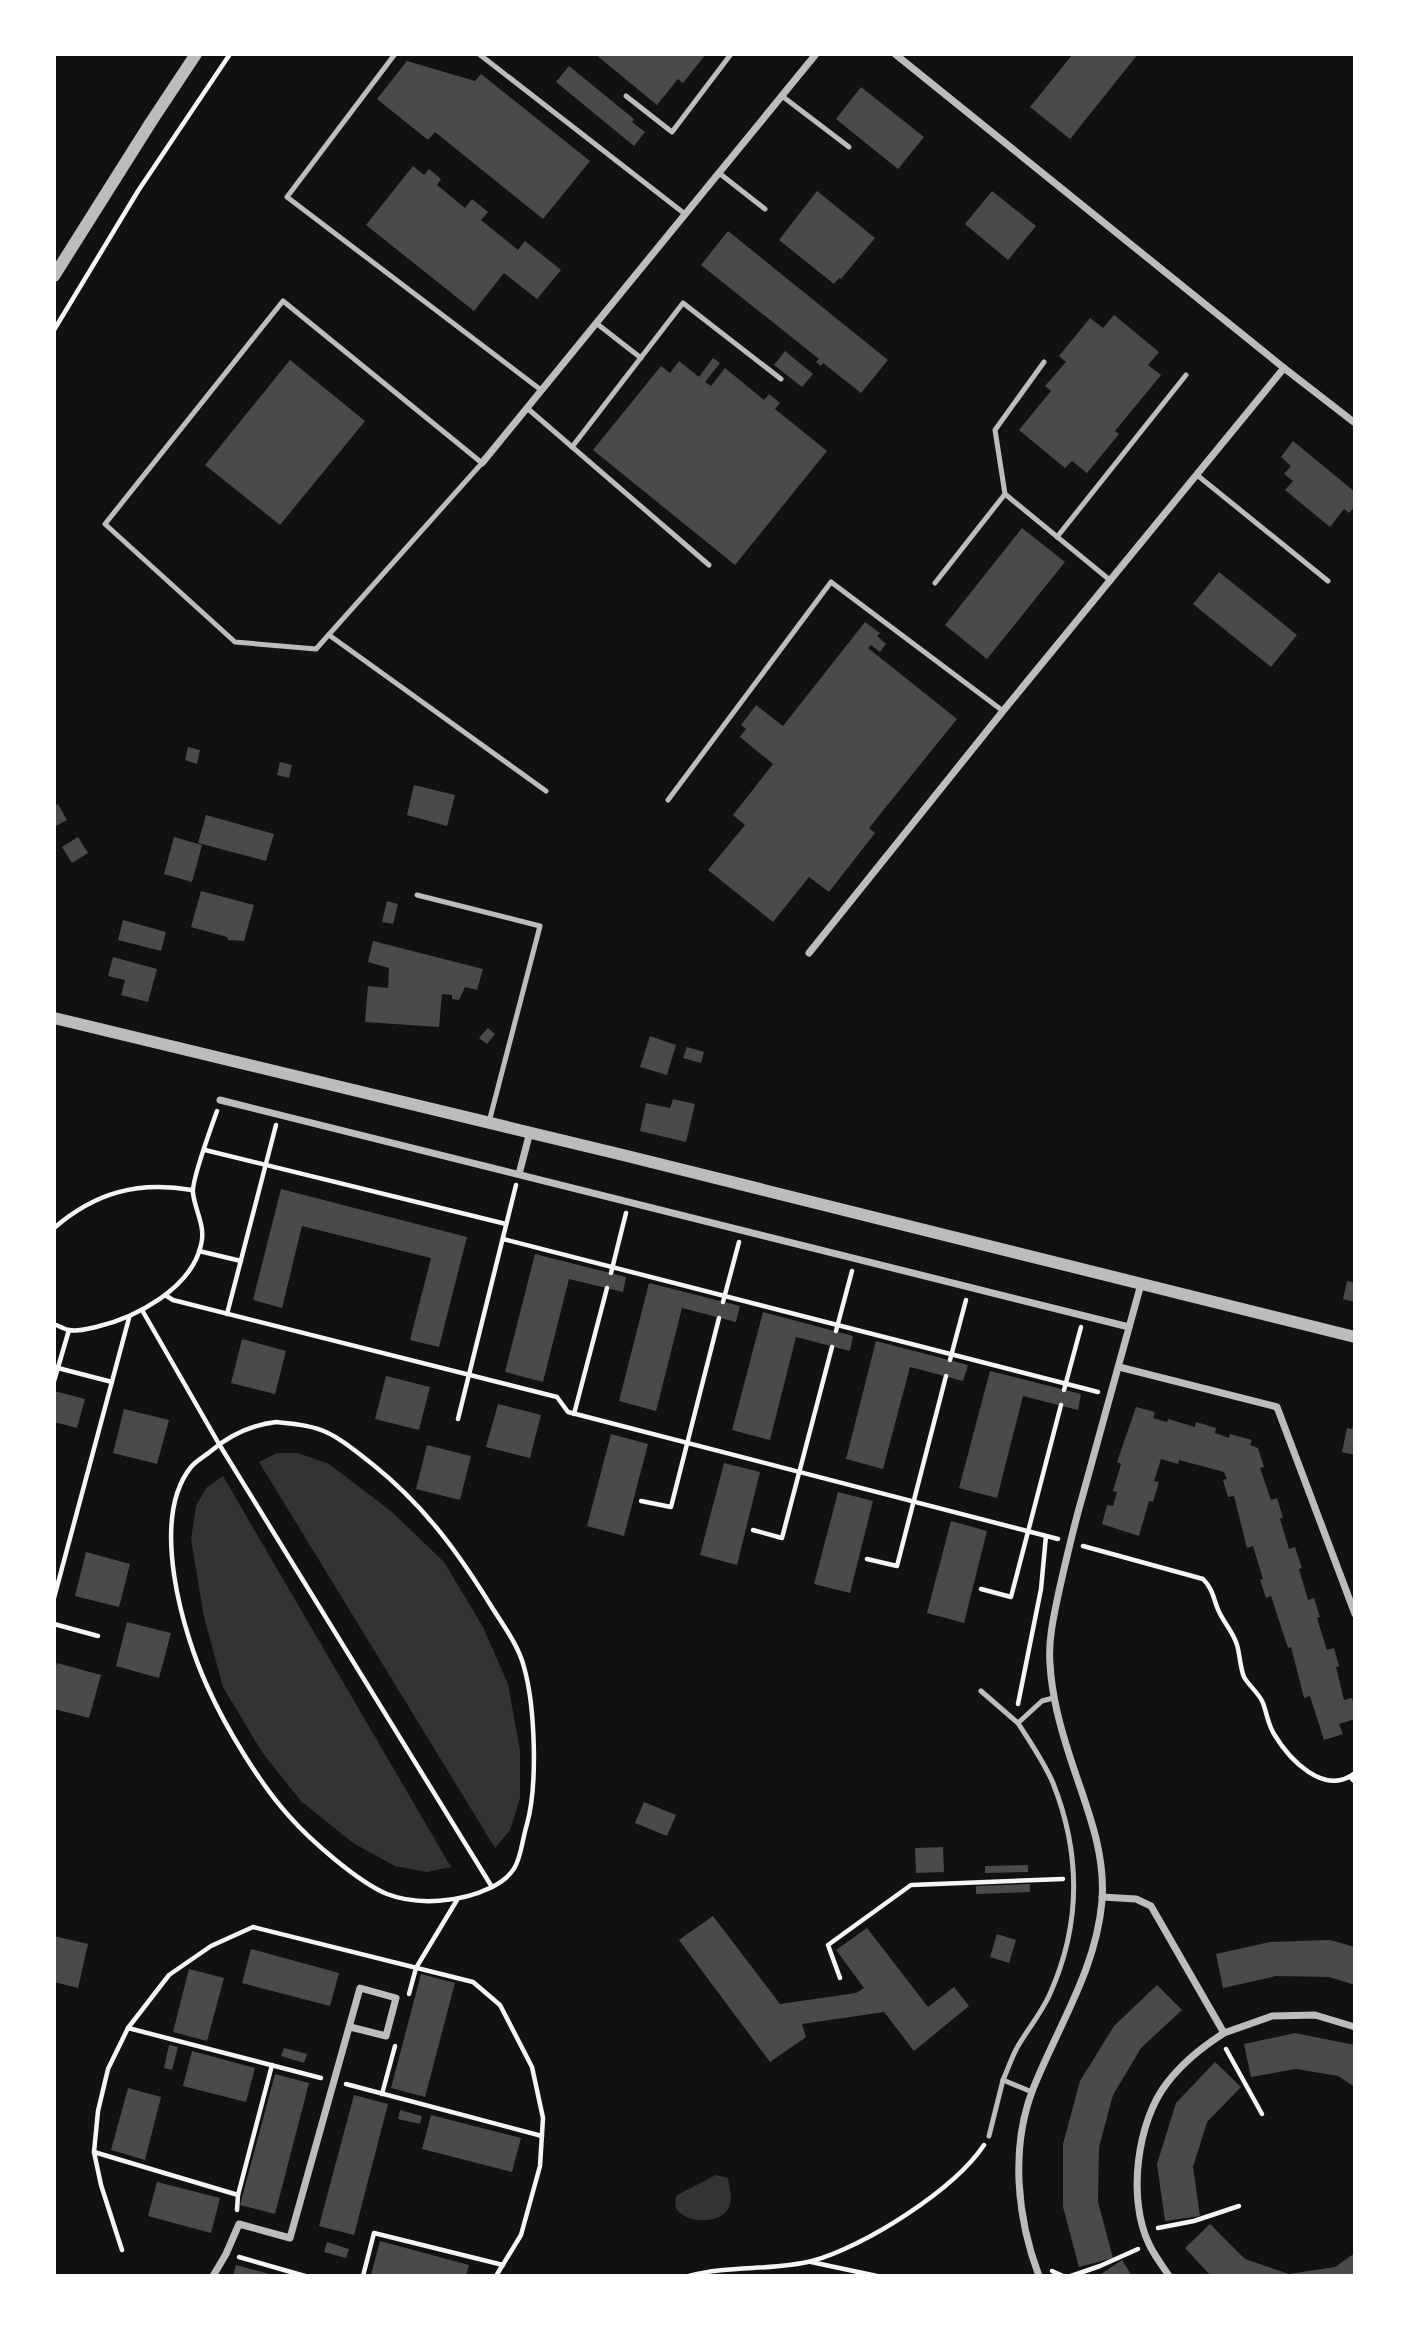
<svg xmlns="http://www.w3.org/2000/svg" width="1409" height="2330" font-family="Mulish,sans-serif">
<rect width="100%" height="100%" fill="#111"/>
<g fill="#333">
<path d="M277 1453H298L329 1464 392 1512 444 1562 483 1627 508 1684 520 1750V1798L510 1830 495 1848 259 1462Z"/>
<path d="M223 1476 451 1867 427 1872 395 1866 353 1843 301 1801 262 1752 223 1687 204 1617 191 1539 196 1506 206 1488Z"/>
<path d="M716 2175 728 2178C729 2188 733 2197 729 2207 721 2224 690 2224 678 2211 674 2206 675 2200 677 2195Z"/>
</g>
<g fill="#4a4a4a">
<path d="M595 54H706L683 83 678 79 657 105Z"/>
<path d="M1073 54H1138L1070 139 1030 107Z"/>
<path d="M407 61 475 81 481 74 590 161 543 219 435 132 428 140 377 99Z"/>
<path d="M569 66 634 119 632 122 645 132 634 146 556 82Z"/>
<path d="M861 87 924 137 898 169 836 119Z"/>
<path d="M413 166 424 175 429 169 441 179 437 185 465 208 472 199 488 212 481 220 518 250 525 241 561 270 537 299 504 273 474 311 366 225Z"/>
<path d="M817 191 875 238 841 279 839 278 834 284 779 240Z"/>
<path d="M992 191 1036 226 1008 260 965 224Z"/>
<path d="M728 231 888 360 861 393 823 363 821 366 816 362 819 359 701 265Z"/>
<path d="M1114 315 1159 352 1148 365 1161 375 1115 431 1119 434 1087 473 1072 461 1065 468 1019 430 1051 391 1045 386 1066 362 1059 356 1090 318 1103 328Z"/>
<path d="M785 351 813 374 802 387 774 365Z"/>
<path d="M713 358 720 363 705 382 711 386 725 368 764 400 769 394 780 403 775 409 827 451 735 565 593 450 661 366 670 373 679 361 699 377Z"/>
<path d="M290 360 365 421 280 525 205 465Z"/>
<path d="M1293 441 1355 492V506L1349 513 1344 509 1330 527 1285 490 1293 481 1284 474 1291 466 1281 457Z"/>
<path d="M1022 528 1065 562 987 659 945 625Z"/>
<path d="M1219 572 1297 635 1271 667 1193 604Z"/>
<path d="M865 622 880 633 877 636 886 644 880 652 871 645 868 648 957 719 869 828 875 833 829 892 809 877 773 922 708 870 745 825 733 815 773 764 740 737 746 729 741 725 756 705 783 726Z"/>
<path d="M188 747 200 750 197 764 185 760Z"/>
<path d="M280 762 292 765 289 778 277 775Z"/>
<path d="M414 785 455 795 447 826 407 815Z"/>
<path d="M58 804 67 820 54 827V806Z"/>
<path d="M206 815 274 834 266 861 198 843Z"/>
<path d="M78 837 88 853 72 863 62 847Z"/>
<path d="M174 837 202 845 192 882 164 874Z"/>
<path d="M201 891 254 905 244 941 228 940 227 937 191 927Z"/>
<path d="M387 901 398 904 393 924 382 922Z"/>
<path d="M123 920 166 932 161 951 118 940Z"/>
<path d="M373 941 483 969 477 990 465 987 459 1000 452 999V995L442 994 439 1027 365 1022 368 986 388 988 389 968 368 962Z"/>
<path d="M113 957 157 969 148 1002 121 995 125 980 108 976Z"/>
<path d="M488 1028 495 1034 487 1044 479 1038Z"/>
<path d="M650 1036 676 1045 667 1075 640 1067Z"/>
<path d="M687 1047 704 1052 701 1063 683 1058Z"/>
<path d="M673 1099 695 1104 686 1142 640 1131 646 1103 670 1108Z"/>
<path d="M281 1189 467 1237 439 1347 410 1340 431 1258 302 1226 282 1308 253 1300Z"/>
<path d="M535 1254 626 1277 623 1292 569 1279 543 1382 505 1372Z"/>
<path d="M1347 1281 1355 1283V1302L1343 1299Z"/>
<path d="M649 1283 740 1306 736 1322 682 1308 656 1411 619 1401Z"/>
<path d="M763 1312 853 1336 850 1351 796 1337 770 1440 732 1430Z"/>
<path d="M242 1339 286 1351 275 1394 231 1383Z"/>
<path d="M876 1341 968 1365 963 1381 910 1367 883 1469 846 1459Z"/>
<path d="M990 1371 1081 1394 1078 1410 1023 1396 997 1498 959 1488Z"/>
<path d="M386 1376 430 1387 419 1430 375 1419Z"/>
<path d="M54 1391 85 1399 77 1428 54 1422Z"/>
<path d="M498 1404 541 1415 530 1458 486 1447Z"/>
<path d="M1136 1407 1155 1412 1153 1418 1167 1422 1168 1419 1195 1427 1196 1422 1216 1428 1215 1433 1229 1438 1230 1434 1252 1440 1250 1445 1258 1448 1264 1467 1260 1468 1271 1500 1277 1498 1283 1517 1280 1519 1289 1549 1295 1547 1302 1568 1299 1569 1308 1600 1314 1598 1320 1617 1317 1618 1327 1650 1334 1648 1339 1666 1336 1667 1344 1700 1352 1698 1355 1708V1719L1339 1724 1343 1734 1324 1740 1310 1696 1304 1698 1291 1647 1288 1648 1271 1596 1266 1598 1260 1580 1263 1579 1253 1546 1247 1548 1234 1496 1228 1497 1223 1480 1227 1479 1224 1472 1179 1460 1178 1464 1161 1459 1154 1481 1159 1482 1153 1502 1149 1501 1139 1536 1102 1524 1107 1505 1113 1506 1117 1492 1113 1491 1121 1464 1117 1462Z"/>
<path d="M124 1409 169 1420 157 1464 113 1453Z"/>
<path d="M1354 1422 1355 1423V1455L1342 1452 1347 1428 1352 1429Z"/>
<path d="M611 1434 648 1444 624 1536 587 1526Z"/>
<path d="M427 1445 471 1456 460 1500 416 1489Z"/>
<path d="M724 1463 760 1472 737 1565 700 1555Z"/>
<path d="M838 1492 873 1501 850 1593 814 1584Z"/>
<path d="M951 1521 987 1531 964 1623 927 1613Z"/>
<path d="M86 1552 130 1564 119 1607 75 1596Z"/>
<path d="M127 1622 171 1633 159 1678 116 1666Z"/>
<path d="M57 1663 101 1675 89 1718 54 1709V1674Z"/>
<path d="M644 1802 676 1815 667 1836 635 1823Z"/>
<path d="M943 1847 944 1872 916 1873 915 1848Z"/>
<path d="M1028 1865V1872L985 1873V1866Z"/>
<path d="M1030 1884V1892L976 1894V1886Z"/>
<path d="M713 1916 780 2004 856 1993 864 1988 836 1950 867 1928 928 2007 954 1987 969 2006 914 2051 884 2012 802 2024 806 2037 770 2062 679 1940Z"/>
<path d="M997 1934 1016 1940 1009 1963 990 1957Z"/>
<path d="M54 1936 88 1944 78 1988 54 1982Z"/>
<path d="M1330 1940 1355 1947V1985L1329 1977 1276 1976 1223 1988 1216 1954 1270 1942Z"/>
<path d="M251 1949 339 1973 330 2006 242 1983Z"/>
<path d="M189 1969 224 1978 207 2041 173 2032Z"/>
<path d="M421 1974 455 1983 425 2097 391 2088Z"/>
<path d="M1157 1985 1182 2010 1141 2048 1113 2095 1099 2147 1098 2202 1113 2258 1079 2267 1063 2207V2144L1080 2081 1114 2026Z"/>
<path d="M1295 2033 1355 2045V2087L1338 2076 1296 2069 1251 2077 1244 2044Z"/>
<path d="M169 2045 178 2047 172 2070 164 2068Z"/>
<path d="M284 2048 307 2054 304 2063 281 2056Z"/>
<path d="M192 2051 255 2068 246 2102 183 2086Z"/>
<path d="M1215 2062 1241 2087 1207 2122 1193 2167 1200 2216 1165 2221 1157 2164 1176 2103Z"/>
<path d="M275 2074 309 2083 275 2214 240 2205Z"/>
<path d="M128 2088 161 2097 145 2160 111 2150Z"/>
<path d="M354 2095 388 2104 354 2235 319 2226Z"/>
<path d="M400 2110 422 2116 420 2124 398 2119Z"/>
<path d="M431 2115 521 2138 512 2172 422 2149Z"/>
<path d="M157 2182 220 2198 211 2233 148 2216Z"/>
<path d="M1210 2224 1245 2259 1289 2274 1335 2267 1355 2253V2276H1211L1185 2248Z"/>
<path d="M380 2241 469 2265 466 2276 371 2275Z"/>
<path d="M327 2242 349 2249 346 2258 324 2252Z"/>
<path d="M1122 2260 1132 2276H1098Z"/>
<path d="M236 2265 273 2275V2276H233Z"/>
</g>
<g fill="none" stroke-linecap="round" stroke-linejoin="round">
<g stroke="#f5f5f5" stroke-width="4.5">
<path d="M54 330 138 191 230 54"/>
<path d="M205 1150 506 1224"/>
<path d="M54 1228C96 1192 138 1181 192 1190"/>
<path d="M503 1239 1098 1392"/>
<path d="M199 1251 241 1261"/>
<path d="M611 1273 626 1213"/>
<path d="M165 1295 173 1300 557 1397 568 1412 1058 1539"/>
<path d="M723 1302 739 1242"/>
<path d="M142 1310 219 1444 492 1887"/>
<path d="M227 1314 276 1125"/>
<path d="M54 1324C59 1326 64 1329 69 1330 78 1332 87 1329 96 1327 135 1318 191 1289 201 1245 206 1226 195 1211 193 1193 191 1182 212 1125 217 1111"/>
<path d="M836 1331 852 1271"/>
<path d="M950 1360 966 1300"/>
<path d="M54 1367 112 1382"/>
<path d="M54 1381 69 1330"/>
<path d="M1064 1390 1081 1327"/>
<path d="M574 1414 607 1288"/>
<path d="M458 1419 516 1185"/>
<path d="M276 1422C294 1424 312 1425 328 1433 343 1440 358 1453 371 1463 424 1505 458 1552 493 1609 504 1626 519 1647 524 1667 535 1706 538 1784 527 1824 518 1855 523 1872 490 1888 461 1902 418 1906 387 1894 358 1882 310 1840 289 1816 260 1784 226 1728 208 1688 183 1634 149 1519 191 1467 196 1461 205 1456 211 1451 231 1434 251 1425 276 1422Z"/>
<path d="M641 1501 671 1507 719 1318"/>
<path d="M753 1530 782 1538 832 1347"/>
<path d="M1083 1546 1203 1579C1212 1588 1213 1596 1217 1607 1222 1621 1233 1631 1237 1645 1240 1655 1240 1667 1244 1677 1249 1686 1259 1693 1263 1703 1267 1714 1268 1724 1274 1734 1289 1759 1324 1797 1355 1773"/>
<path d="M867 1559 897 1566 946 1376"/>
<path d="M981 1589 1011 1597 1061 1405"/>
<path d="M54 1598 129 1318"/>
<path d="M54 1624 98 1636"/>
<path d="M1018 1704 1041 1589 1046 1536"/>
<path d="M1350 1777 1355 1782"/>
<path d="M840 1978 828 1945 911 1885 1063 1879"/>
<path d="M409 1994 416 1968 457 1900"/>
<path d="M128 2028 321 2078"/>
<path d="M1226 2049 1262 2114"/>
<path d="M346 2084 542 2136"/>
<path d="M382 2094 395 2046"/>
<path d="M94 2152 238 2195"/>
<path d="M237 2210 238 2195 272 2065"/>
<path d="M1158 2228 1194 2221 1239 2206"/>
<path d="M122 2250 101 2185 94 2152 98 2111 108 2069 128 2028 169 1975 211 1946 253 1927 473 1982 500 2005 532 2067 543 2118 540 2166 521 2235 496 2276"/>
<path d="M239 2257 305 2276"/>
<path d="M811 2262 877 2276"/>
<path d="M1052 2271 1063 2276"/>
<path d="M363 2276 374 2233 503 2265"/>
<path d="M689 2276C729 2265 773 2271 812 2261 864 2247 954 2190 984 2145"/>
<path d="M1071 2276 1100 2266 1138 2249"/>
</g>
<g stroke="#bcbcbc" stroke-width="5">
<path d="M395 54 287 197 541 390"/>
<path d="M479 54 685 214"/>
<path d="M626 96 672 132 731 54"/>
<path d="M782 96 849 147"/>
<path d="M719 173 765 209"/>
<path d="M283 301 482 463 316 649 235 642 105 524Z"/>
<path d="M596 323 641 358"/>
<path d="M527 408 709 565"/>
<path d="M572 447 683 303 781 379"/>
<path d="M1197 475 1328 581"/>
<path d="M1005 494 1111 581"/>
<path d="M1057 537 1186 375"/>
<path d="M935 583 1005 494 995 430 1044 362"/>
<path d="M329 635 546 791"/>
<path d="M668 800 831 582 1003 711"/>
<path d="M417 895 540 926 489 1122"/>
<path d="M981 1691 1018 1723"/>
<path d="M1032 2092 1003 2080C1008 2069 1012 2056 1018 2046 1028 2029 1041 2013 1049 1996 1081 1926 1081 1854 1053 1783 1044 1762 1030 1742 1018 1723L1042 1701 1053 1698"/>
<path d="M989 2136 1003 2080"/>
</g>
<g stroke="#bcbcbc" stroke-width="7">
<path d="M895 54 1284 368 1355 423"/>
<path d="M482 463 816 54"/>
<path d="M809 953 1003 711 1284 368"/>
<path d="M220 1100 1129 1327"/>
<path d="M519 1174 530 1132"/>
<path d="M1119 1367 1277 1407 1355 1614"/>
<path d="M1102 1897 1136 1899 1151 1906 1224 2033 1272 2016 1315 2015 1355 2027"/>
<path d="M213 2276 226 2254 239 2224 290 2238 360 1988 396 1998 386 2036 350 2027"/>
<path d="M1039 2276C1017 2218 1010 2148 1033 2089 1058 2026 1096 1970 1102 1901 1106 1850 1085 1804 1070 1757 1060 1726 1052 1697 1050 1664 1048 1640 1054 1615 1059 1591 1066 1560 1073 1529 1082 1498 1102 1427 1121 1355 1141 1284"/>
<path d="M1169 2276C1162 2265 1154 2255 1149 2244 1127 2199 1137 2121 1167 2083 1183 2062 1202 2047 1224 2033"/>
</g>
<g stroke="#bcbcbc" stroke-width="12">
<path d="M54 276 151 122 196 54"/>
<path d="M54 1018 623 1155 1355 1337"/>
</g>
</g>
<rect width="1409" height="2330" fill="none" stroke="#ffffff" stroke-width="112"/>
</svg>
